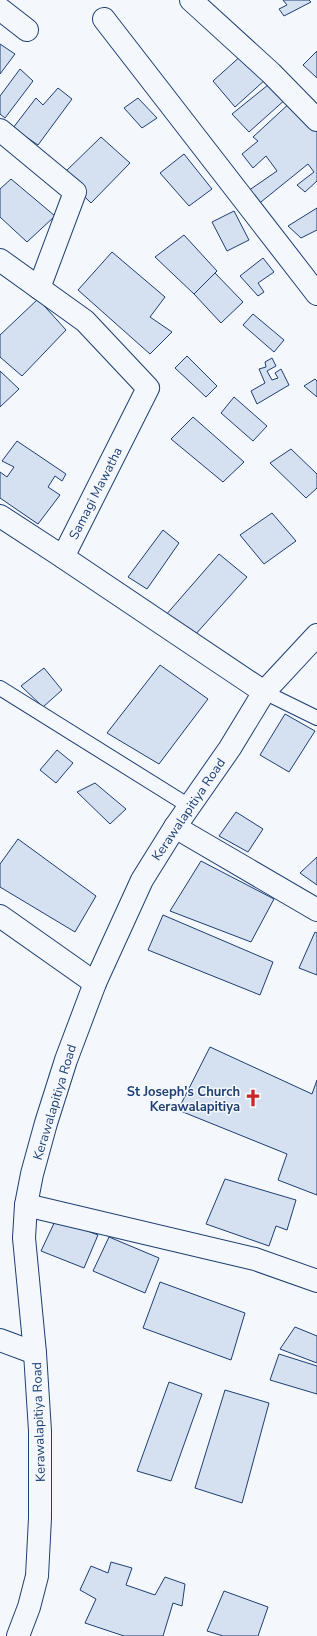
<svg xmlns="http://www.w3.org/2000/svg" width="317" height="1636" font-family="'Nunito Sans',sans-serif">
<rect width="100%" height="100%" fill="#f4f7fb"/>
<g fill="#d5e0f0" stroke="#1d3f73">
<path d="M283 0H309L311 2 284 16 279 9 287 5Z"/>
<path d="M0 44 15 54 0 74Z"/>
<path d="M317 51V78L303 65Z"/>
<path d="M243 54 266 79 235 107 213 81Z"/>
<path d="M20 69 33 81 5 118 0 114V96Z"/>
<path d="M273 81 287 98 249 132 232 114Z"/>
<path d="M58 88 72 99 38 145 13 128 36 98 43 105Z"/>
<path d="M138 98 157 118 142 128 124 108Z"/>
<path d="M293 100 317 125V181L305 192 297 185 314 172 308 164 256 206 245 193 277 171 266 156 253 168 242 154 258 141 253 137Z"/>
<path d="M101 137 130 163 91 203 62 175Z"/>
<path d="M184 154 212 189 189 206 160 173Z"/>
<path d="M11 179 55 216 27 242 0 217V189Z"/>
<path d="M317 208V230L301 238 288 226Z"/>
<path d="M234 211 249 240 227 251 212 222Z"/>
<path d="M184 235 217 271 194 294 155 257Z"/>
<path d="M112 252 165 297 150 317 172 332 150 354 78 290Z"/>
<path d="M263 258 274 272 258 283 264 292 258 296 240 276Z"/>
<path d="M215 273 243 302 221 323 194 294Z"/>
<path d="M38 299 66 330 22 376 0 357V335Z"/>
<path d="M253 314 284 340 274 352 243 325Z"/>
<path d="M187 356 217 386 206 397 175 368Z"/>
<path d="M272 358 276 366 267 371 272 380 278 378 275 373 281 369 289 385 257 404 251 391 265 383 259 369 266 367 265 362Z"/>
<path d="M0 371 19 389 0 407Z"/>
<path d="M315 379 317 381V397L304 386Z"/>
<path d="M234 397 267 426 253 441 221 413Z"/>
<path d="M193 417 244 462 223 482 171 439Z"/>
<path d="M17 441 66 474 62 481 55 476 48 487 60 495 38 524 0 498V472L7 477 14 467 2 461Z"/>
<path d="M291 449 317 474V488L306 498 270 463Z"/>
<path d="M272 513 296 541 264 564 240 535Z"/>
<path d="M163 530 179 543 147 589 128 577Z"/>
<path d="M219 554 247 577 194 636 165 616Z"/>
<path d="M160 665 208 699 159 764 107 733Z"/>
<path d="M44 668 62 690 43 707 21 686Z"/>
<path d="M285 714 315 731 289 772 260 755Z"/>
<path d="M57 750 73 763 56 783 40 770Z"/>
<path d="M95 783 126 809 110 824 77 792Z"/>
<path d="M236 812 263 829 248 852 219 836Z"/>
<path d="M18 839 96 896 75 932 0 887V864Z"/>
<path d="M317 857V885L300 873Z"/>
<path d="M201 861 274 899 251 942 170 911Z"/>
<path d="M163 915 273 962 260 995 148 950Z"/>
<path d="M315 932 317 933V975L299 968Z"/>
<path d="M210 1047 312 1094 317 1080V1195L278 1180 287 1154 178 1110Z"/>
<path d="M225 1179 296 1200 287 1230 276 1226 269 1246 206 1224Z"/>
<path d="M56 1219 98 1235 84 1268 41 1251Z"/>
<path d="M109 1237 159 1258 145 1293 93 1271Z"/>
<path d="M160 1282 245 1313 231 1360 143 1328Z"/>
<path d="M295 1327 317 1336V1363L280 1349Z"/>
<path d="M279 1354 317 1366V1394L270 1380Z"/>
<path d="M169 1382 202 1394 171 1481 137 1471Z"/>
<path d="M225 1390 269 1403 242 1503 195 1488Z"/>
<path d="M111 1562 132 1568 126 1585 155 1595 165 1577 185 1584 182 1606 173 1603 163 1636H124L85 1623 96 1599 80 1590 91 1566 108 1573Z"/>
<path d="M224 1591 268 1607 258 1636H223L207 1631Z"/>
</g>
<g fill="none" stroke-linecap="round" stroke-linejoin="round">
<g stroke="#1d3f73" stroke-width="16">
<g id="service">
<path d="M0 688 189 806"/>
<path d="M264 692 317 718"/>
</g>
</g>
<g stroke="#1d3f73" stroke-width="24">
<g id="minor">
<path d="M191 0 271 73 317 120"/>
<path d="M0 9 27 30"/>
<path d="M104 19 317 294"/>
<path d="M0 130 75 192 39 288"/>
<path d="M0 260 85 321 148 388 63 557 264 692"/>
<path d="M0 516 63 557"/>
<path d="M175 827 317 910"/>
<path d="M0 916 95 983"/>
<path d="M26 1205 255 1259 317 1281"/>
<path d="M0 1340 35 1353"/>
</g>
</g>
<g stroke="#1d3f73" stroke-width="24">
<path id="tertiary" d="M18 1636 29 1607 37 1576 40 1518V1431L35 1353 24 1238 26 1205 32 1174 46 1123 66 1060 95 983 142 880 175 827 230 748 264 692 317 635"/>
</g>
<use href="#service" stroke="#f4f7fb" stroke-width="14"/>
<use href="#minor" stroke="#f4f7fb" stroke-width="22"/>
<use href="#tertiary" stroke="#f4f7fb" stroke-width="22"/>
</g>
<defs>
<g id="church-bare" transform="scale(1.38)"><path d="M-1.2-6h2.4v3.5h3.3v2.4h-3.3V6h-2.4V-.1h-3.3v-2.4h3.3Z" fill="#c62828" stroke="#f4f7fb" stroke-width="2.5" paint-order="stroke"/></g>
</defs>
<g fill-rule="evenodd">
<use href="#church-bare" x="253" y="1098"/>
</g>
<g text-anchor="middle" stroke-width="3" stroke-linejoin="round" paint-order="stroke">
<g font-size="13" fill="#1d3f73" stroke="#f4f7fb">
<text transform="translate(95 493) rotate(-63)" y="5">Samagi Mawatha</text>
<text transform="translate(188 809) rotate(-56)" y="5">Kerawalapitiya Road</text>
<text transform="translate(54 1102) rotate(-73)" y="5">Kerawalapitiya Road</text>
<text transform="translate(38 1422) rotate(-92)" y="5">Kerawalapitiya Road</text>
</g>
<g font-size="13" font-weight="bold" fill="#1d3f73" stroke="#f4f7fb" text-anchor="end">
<text x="240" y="1096">St Joseph's Church<tspan x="240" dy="15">Kerawalapitiya</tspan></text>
</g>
</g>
</svg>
